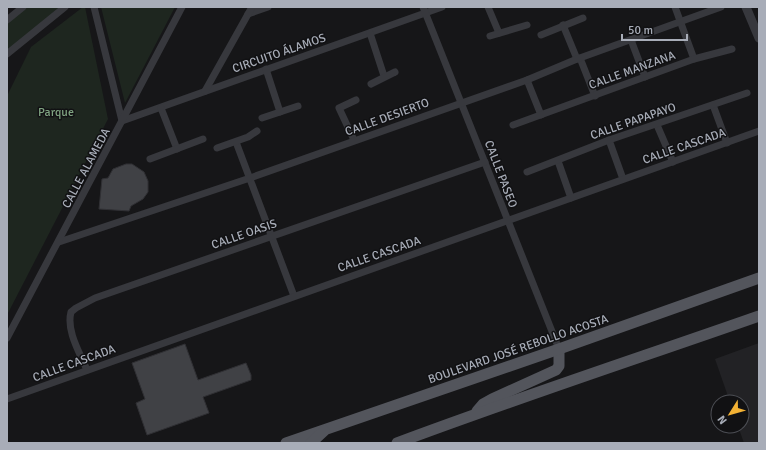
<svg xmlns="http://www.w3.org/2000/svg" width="766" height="450" font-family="Signika,sans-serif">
<rect width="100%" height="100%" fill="#161618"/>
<path fill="#222225" d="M759 343V443H744L738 426H742V402H730L715 359Z"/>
<g fill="#1e261f">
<path d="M27 7H63L7 53V23Z"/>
<path d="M83 7H85L108 119 7 315V96L31 47Z"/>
<path d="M101 7H175L125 103Z"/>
</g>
<g fill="#404145" stroke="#303034">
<path d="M126 164H132L144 172 148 181V192L143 199 131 206 129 211 99 209 102 179 108 178 113 169Z"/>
<path d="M185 344 198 380 246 363 251 375V380L203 397 209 413 147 435 136 403 145 399 132 363Z"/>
</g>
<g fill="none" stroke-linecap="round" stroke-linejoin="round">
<g stroke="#37383d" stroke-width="7">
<path d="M94 7 122 121 442 7"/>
<path d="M423 7 559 349"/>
<path d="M488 7 499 33"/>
<path d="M675 7 694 59"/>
<path d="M248 14 268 7"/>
<path d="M7 20 23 7"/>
<path d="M563 25 577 59"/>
<path d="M370 33 384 76"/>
<path d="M541 35 583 18"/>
<path d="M490 36 527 25"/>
<path d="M631 40 645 77"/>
<path d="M7 54 65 7"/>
<path d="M580 58 595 96"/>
<path d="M266 69 280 112"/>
<path d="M527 80 541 115"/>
<path d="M371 84 395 72"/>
<path d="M205 91 252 7"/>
<path d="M713 105 727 143"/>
<path d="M161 108 177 149"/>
<path d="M262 118 298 106"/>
<path d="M513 125 694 59 732 49"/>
<path d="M657 125 673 162"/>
<path d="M354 140 339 108 356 100"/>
<path d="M609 140 623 179"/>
<path d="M236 142 294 296"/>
<path d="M217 148 248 137 257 131"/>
<path d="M150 159 203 139"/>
<path d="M558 161 571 198"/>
<path d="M527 172 609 140 747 93"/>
<path d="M59 242 250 178 527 80 577 59 721 7"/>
<path d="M7 338 182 7"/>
<path d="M87 370C80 353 66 331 71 312L76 308 95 298 485 162"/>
<path d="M7 399 759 131"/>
</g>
<path stroke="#37383d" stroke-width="9" d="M746 7 759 38"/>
<g stroke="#53555c" stroke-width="11">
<path d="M477 411 483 404 492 399 556 370 559 366V349"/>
<path d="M286 443 559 349 759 278"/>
<path d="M311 443 324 431"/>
<path d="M397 443C517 398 639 358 759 316"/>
</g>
</g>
<g text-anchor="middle" stroke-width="3" stroke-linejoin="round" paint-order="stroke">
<g font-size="12" fill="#a8adb8" stroke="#111113">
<text transform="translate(279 53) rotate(-19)" y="4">CIRCUITO ÁLAMOS</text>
<text transform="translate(632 70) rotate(-20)" y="4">CALLE MANZANA</text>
<text transform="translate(387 117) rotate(-20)" y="4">CALLE DESIERTO</text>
<text transform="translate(633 121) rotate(-19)" y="4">CALLE PAPAPAYO</text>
<text transform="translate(684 146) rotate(-19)" y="4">CALLE CASCADA</text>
<text transform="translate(86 168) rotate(-62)" y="4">CALLE ALAMEDA</text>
<text transform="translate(501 174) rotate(69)" y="4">CALLE PASEO</text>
<text transform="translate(244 234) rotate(-19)" y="4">CALLE OASIS</text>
<text transform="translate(379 254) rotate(-19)" y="4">CALLE CASCADA</text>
<text transform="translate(518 349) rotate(-19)" y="4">BOULEVARD JOSÉ REBOLLO ACOSTA</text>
<text transform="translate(74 363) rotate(-20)" y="4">CALLE CASCADA</text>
</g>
<g font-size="12" fill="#7fa381" stroke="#111113">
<text x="56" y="116">Parque</text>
</g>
</g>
<rect width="766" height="450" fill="none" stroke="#a8adb8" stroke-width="16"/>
<g transform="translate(730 414) rotate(233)"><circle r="19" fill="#111113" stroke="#4d4f55"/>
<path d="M0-3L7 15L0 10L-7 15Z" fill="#f2b134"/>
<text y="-6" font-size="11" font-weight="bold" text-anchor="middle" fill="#a8adb8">N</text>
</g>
<path d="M622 34v6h65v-6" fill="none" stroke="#a8adb8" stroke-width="2"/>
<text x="628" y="34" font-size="12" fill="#a8adb8" stroke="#111113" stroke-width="3" paint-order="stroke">50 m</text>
</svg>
